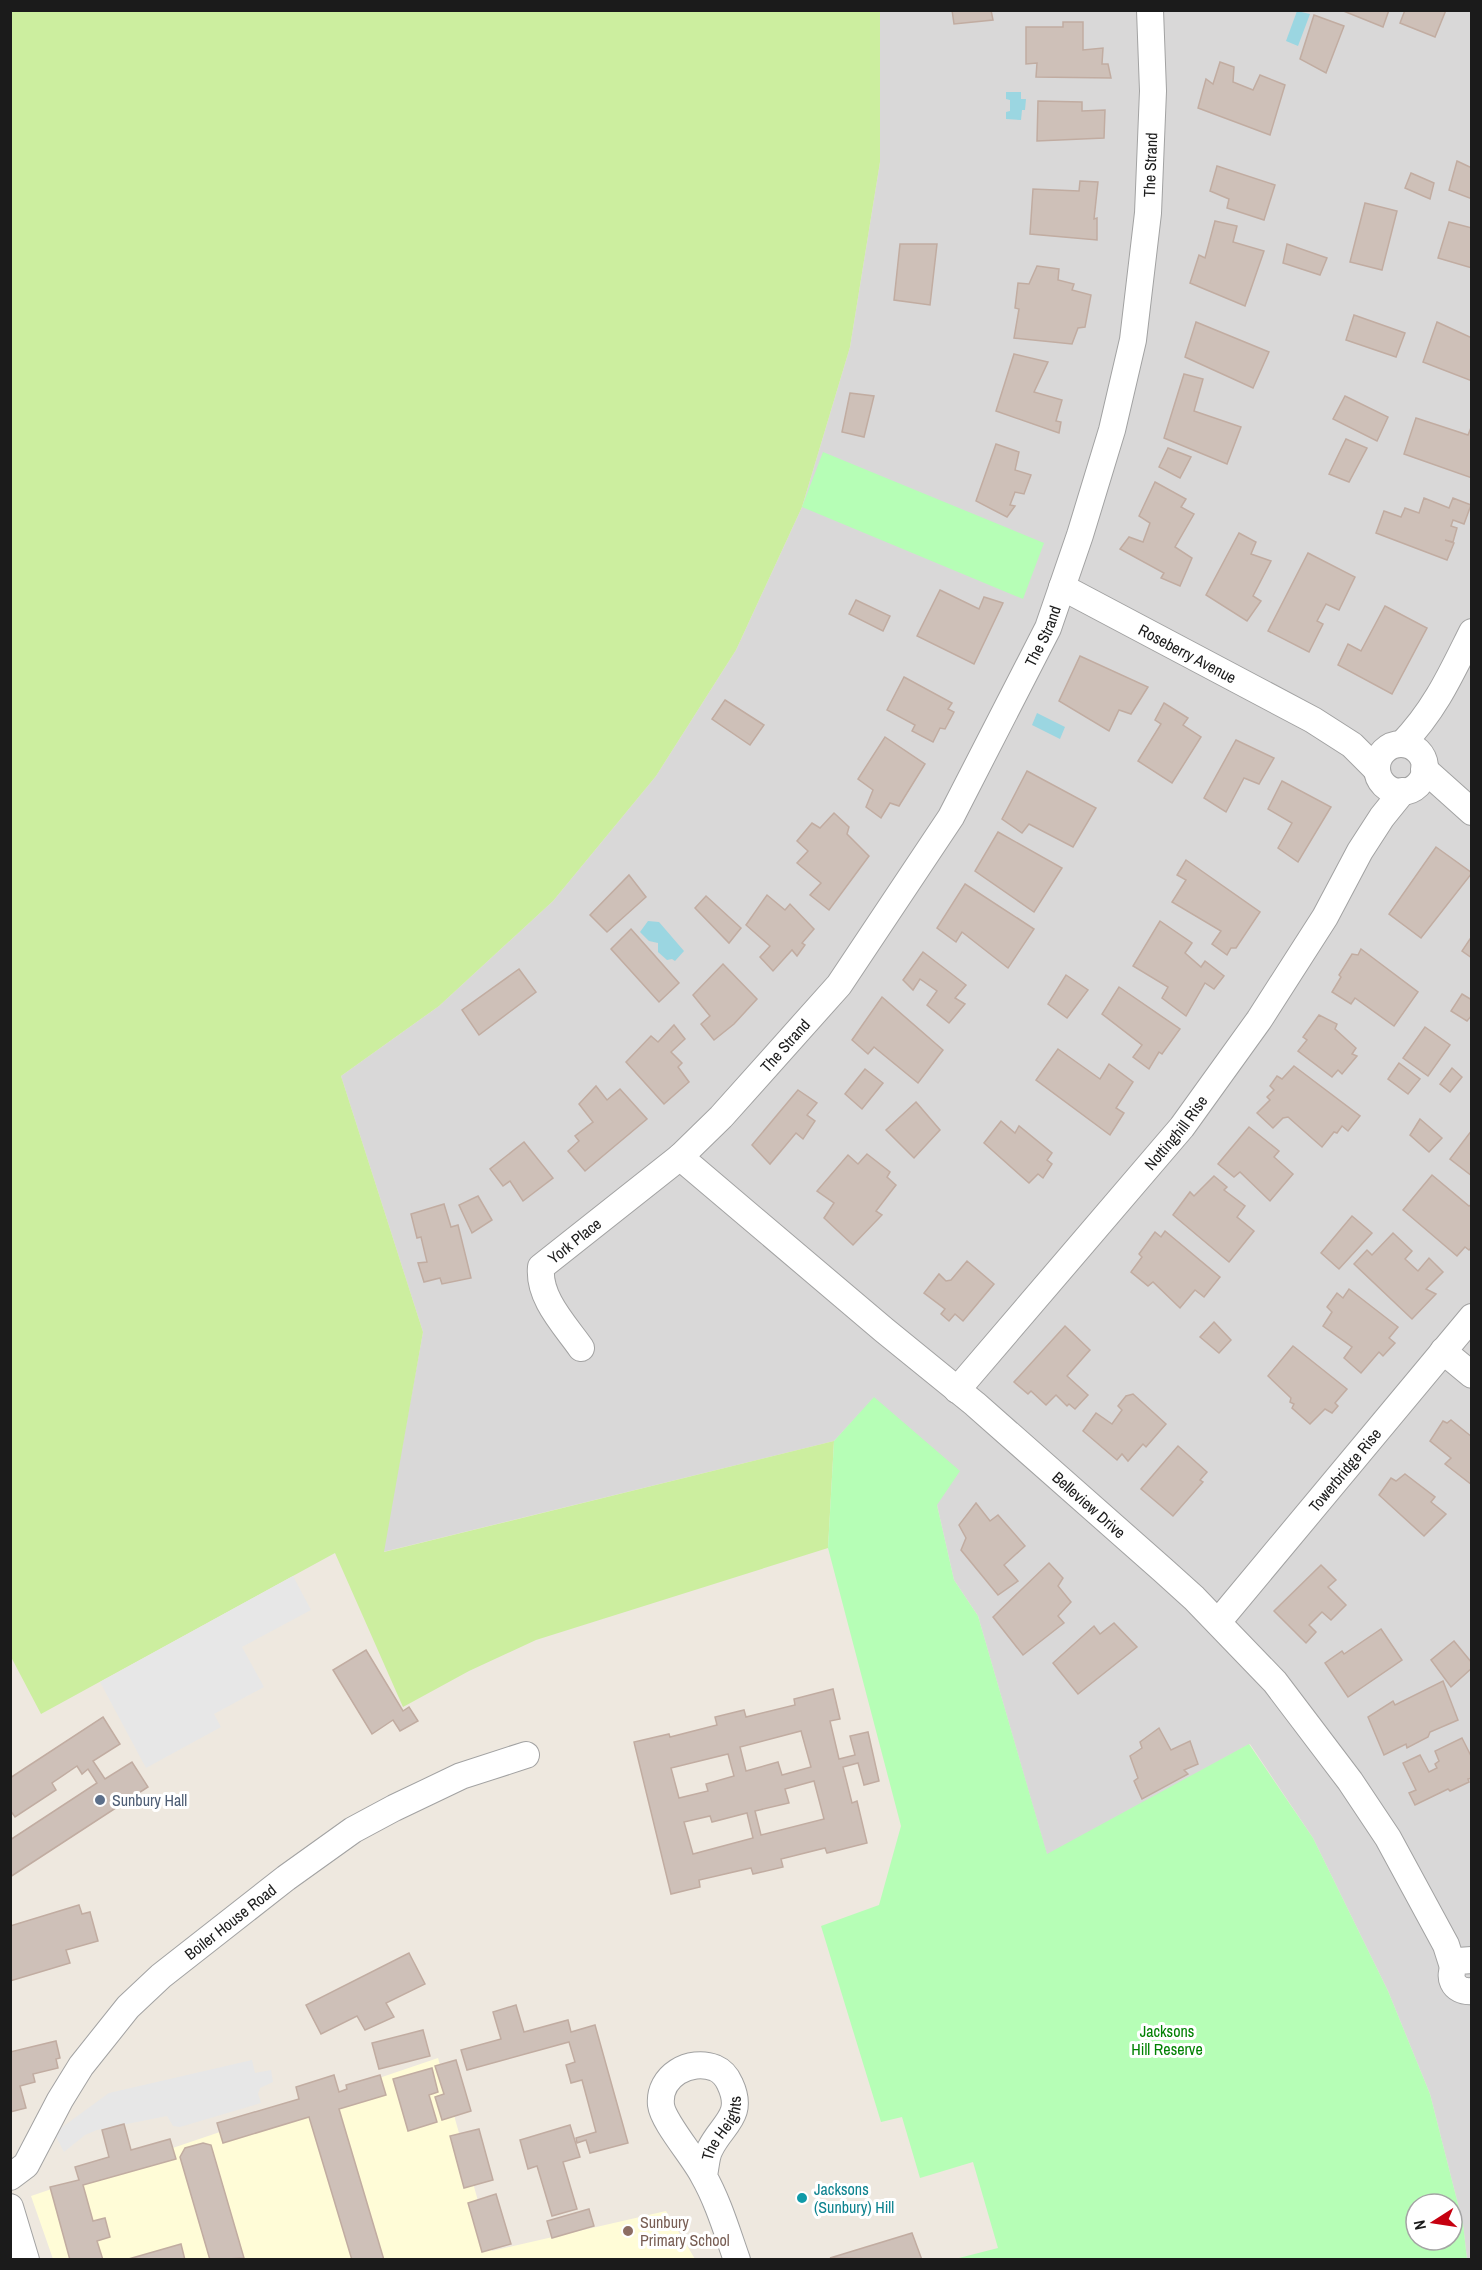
<svg xmlns="http://www.w3.org/2000/svg" width="1482" height="2270" font-family="'Archivo Narrow',sans-serif">
<rect width="100%" height="100%" fill="#eee8df"/>
<path fill="#d9d8d8" d="M880 11H1471V2259H1467L1463 2224 1430 2094 1388 1991 1313 1838 1250 1744 1047 1855 978 1616 954 1580 937 1505 874 1398 834 1441 383 1552 423 1332 341 1076 439 1006 553 901 656 776 736 650 802 507 850 347 880 162Z"/>
<path fill="#fffcd7" d="M438 2058 492 2251 666 2211 695 2259H53L31 2196Z"/>
<path fill="#ccee9f" d="M11 10 880 11V162L850 347 802 507 736 650 656 776 553 901 439 1006 341 1076 423 1332 384 1552 834 1441 828 1548 536 1640 469 1671 403 1707 335 1553 41 1714 10 1655Z"/>
<g fill="#b6feb6" fill-rule="evenodd">
<path d="M823 452 1044 543 1023 599 802 507Z"/>
<path d="M874 1397 960 1471 937 1505 954 1580 978 1616 1047 1854 1249 1744 1313 1838 1388 1991 1430 2094 1463 2224 1467 2259H955L998 2248 973 2162 920 2178 902 2117 881 2122 821 1926 879 1905 901 1826 828 1548 834 1441ZM1416 2204H1452V2240H1416Z"/>
</g>
<g fill="#e7e7e7">
<path d="M293 1576 311 1610 242 1647 264 1687 214 1714 221 1727 146 1768 100 1682Z"/>
<path d="M252 2060 255 2073 271 2070 273 2082 260 2088 258 2094 261 2103 180 2127 173 2126 167 2116 97 2130 85 2135 64 2152 54 2133 109 2093Z"/>
</g>
<g fill="#9bd6e1">
<path d="M1297 11 1310 14 1298 46 1286 41Z"/>
<path d="M1006 92H1021V99H1026L1025 110H1022L1021 120 1006 119V112L1010 111V100L1006 99Z"/>
<path d="M1037 713 1065 727 1060 739 1032 725Z"/>
<path d="M648 921 659 922 684 951 675 961 672 959 667 960 658 952V943L649 941 640 932Z"/>
</g>
<g fill="#cec0b8" stroke="#c1aca1" stroke-width="1.5" fill-rule="evenodd">
<path d="M952 10H991L993 20 954 24Z"/>
<path d="M1341 10H1389L1383 27Z"/>
<path d="M1405 10H1446L1435 37 1400 23Z"/>
<path d="M1314 15 1344 26 1326 73 1300 59Z"/>
<path d="M1063 22H1083V50L1103 48 1102 64H1108L1111 78 1036 77 1037 63 1026 64V27H1063Z"/>
<path d="M1220 62 1234 67 1233 82 1253 90 1260 75 1285 85 1270 135 1198 108 1206 79 1213 84Z"/>
<path d="M1038 101 1082 102V111L1105 110 1104 138 1037 141Z"/>
<path d="M1457 161 1472 168V199L1449 190Z"/>
<path d="M1217 166 1275 185 1264 220 1227 208 1229 199 1210 191Z"/>
<path d="M1411 173 1434 183 1430 199 1405 188Z"/>
<path d="M1080 181 1098 182 1094 219 1097 218V240L1030 234 1033 189 1079 191Z"/>
<path d="M1365 203 1397 211 1382 270 1350 262Z"/>
<path d="M1215 221 1237 226 1233 242 1264 251 1245 306 1190 283 1199 255 1205 258Z"/>
<path d="M1449 222 1472 228V268L1438 258Z"/>
<path d="M900 244H937L930 305 894 300Z"/>
<path d="M1287 244 1327 258 1320 275 1283 263Z"/>
<path d="M1037 266 1059 269 1058 280 1074 284 1072 290 1091 295 1085 327 1078 328 1072 344 1014 338 1019 309 1015 308 1018 283 1029 284Z"/>
<path d="M1354 315 1405 333 1396 357 1346 340Z"/>
<path d="M1196 322 1269 352 1253 388 1185 357Z"/>
<path d="M1437 322 1472 338V381L1423 362Z"/>
<path d="M1014 354 1048 362 1034 392 1062 400 1056 421 1061 422 1059 433 996 411Z"/>
<path d="M1184 374 1203 379 1194 411 1241 427 1227 464 1164 438Z"/>
<path d="M850 393 874 396 864 437 842 432Z"/>
<path d="M1345 396 1388 417 1377 441 1333 419Z"/>
<path d="M1416 418 1468 435 1472 425V478L1404 454Z"/>
<path d="M1346 439 1367 448 1349 482 1329 474Z"/>
<path d="M996 444 1019 452 1015 470 1031 475 1024 494 1015 492 1010 505 1015 506 1007 517 976 501Z"/>
<path d="M1168 448 1191 457 1180 478 1159 467Z"/>
<path d="M1155 482 1186 499 1181 507 1194 514 1175 547 1192 558 1180 586 1161 578 1164 573 1120 549 1129 537 1143 542 1150 523 1139 516Z"/>
<path d="M1424 498 1449 508 1453 498 1471 505 1464 524 1453 520 1451 526 1457 528 1453 542 1445 540 1454 543 1447 560 1376 533 1384 511 1401 517 1405 508 1419 513Z"/>
<path d="M1239 533 1256 542 1251 554 1271 561 1253 596 1261 601 1247 621 1206 595Z"/>
<path d="M1308 553 1355 577 1339 610 1326 604 1317 621 1323 624 1309 652 1268 631Z"/>
<path d="M940 590 979 609 984 597 1003 603 974 664 917 636Z"/>
<path d="M856 600 890 616 883 631 849 614Z"/>
<path d="M1385 606 1427 628 1392 694 1338 665 1348 644 1361 651Z"/>
<path d="M1080 656 1148 687 1131 714 1119 710 1109 731 1059 701Z"/>
<path d="M904 677 952 703 948 709 954 712 945 729 940 728 933 742 912 731 915 725 887 710Z"/>
<path d="M725 700 764 725 750 745 712 719Z"/>
<path d="M1164 703 1188 718 1183 725 1201 737 1172 783 1138 761 1161 724 1155 720Z"/>
<path d="M885 737 925 764 899 806 890 803 881 818 866 807 873 790 858 779Z"/>
<path d="M1236 740 1274 758 1259 784 1244 778 1226 812 1204 798Z"/>
<path d="M1027 771 1096 808 1073 847 1029 824 1022 833 1002 819Z"/>
<path d="M1282 781 1331 807 1298 862 1278 848 1292 823 1268 809Z"/>
<path d="M834 813 849 827 847 834 869 856 829 910 810 895 821 883 797 863 808 851 797 841 812 823 820 828Z"/>
<path d="M998 832 1062 868 1034 912 975 871Z"/>
<path d="M1436 847 1472 873 1421 938 1389 914Z"/>
<path d="M1186 860 1260 912 1236 948H1231L1227 955 1212 944 1221 931 1172 902 1186 880 1177 875Z"/>
<path d="M629 875 646 897 607 932 590 915Z"/>
<path d="M965 884 1034 929 1008 968 962 932 956 942 937 928Z"/>
<path d="M767 895 785 910 790 904 814 929 802 943 805 945 797 956 792 950 773 971 760 957 770 946 746 925Z"/>
<path d="M706 896 741 928 729 943 695 908Z"/>
<path d="M1160 921 1192 943 1185 953 1201 967 1205 961 1224 976 1214 989 1205 983 1186 1016 1162 998 1168 987 1133 966Z"/>
<path d="M631 929 679 983 659 1002 611 949Z"/>
<path d="M1472 936V958L1462 951Z"/>
<path d="M1361 949 1418 992 1394 1026 1355 998 1351 1004 1332 992 1341 977 1339 975 1352 954 1358 955Z"/>
<path d="M923 952 966 985 955 998 965 1004 949 1023 927 1005 937 991 920 979 913 990 903 980Z"/>
<path d="M723 964 757 999 734 1024 714 1040 701 1024 710 1016 693 995Z"/>
<path d="M519 969 536 992 479 1035 462 1010Z"/>
<path d="M1066 975 1088 990 1067 1018 1048 1004Z"/>
<path d="M1119 987 1180 1029 1162 1054 1159 1052 1149 1069 1133 1057 1142 1045 1102 1014Z"/>
<path d="M1462 994 1472 1000V1015L1467 1021 1451 1011Z"/>
<path d="M882 997 943 1050 918 1083 874 1047 868 1054 852 1040Z"/>
<path d="M1319 1015 1337 1024 1335 1029 1356 1048 1352 1054 1357 1056 1342 1074 1338 1070 1332 1077 1298 1051 1307 1040 1303 1037Z"/>
<path d="M674 1025 685 1039 671 1052 682 1063 678 1067 689 1082 664 1104 626 1062 651 1036 658 1042Z"/>
<path d="M1425 1027 1450 1045 1428 1076 1403 1058Z"/>
<path d="M1058 1049 1100 1079 1109 1064 1133 1082 1116 1108 1124 1113 1110 1135 1036 1080Z"/>
<path d="M1399 1063 1420 1079 1408 1094 1388 1079Z"/>
<path d="M1294 1066 1360 1116 1348 1131 1342 1126 1337 1133 1334 1132 1322 1147 1288 1117 1283 1118 1273 1128 1257 1113 1270 1100 1267 1097 1274 1090 1270 1086 1277 1076 1282 1079Z"/>
<path d="M1452 1068 1462 1077 1450 1092 1440 1084Z"/>
<path d="M865 1069 883 1083 862 1109 845 1094Z"/>
<path d="M596 1086 607 1100 620 1089 647 1119 585 1171 568 1151 579 1141 575 1136 593 1122 579 1104Z"/>
<path d="M798 1090 817 1103 807 1115 815 1121 803 1139 796 1133 770 1164 752 1145Z"/>
<path d="M916 1102 940 1130 914 1158 886 1130Z"/>
<path d="M1420 1119 1442 1138 1429 1152 1410 1135Z"/>
<path d="M1001 1121 1015 1133 1019 1126 1052 1153 1047 1160 1052 1164 1043 1178 1038 1174 1029 1183 984 1143Z"/>
<path d="M1249 1127 1279 1151 1274 1157 1293 1174 1270 1201 1240 1172 1234 1177 1218 1164Z"/>
<path d="M1472 1130V1176L1450 1159Z"/>
<path d="M524 1142 553 1178 523 1201 510 1181 503 1186 490 1169Z"/>
<path d="M867 1154 890 1172 887 1177 896 1185 876 1211 882 1215 853 1245 824 1218 834 1203 817 1191 848 1155 858 1164Z"/>
<path d="M1432 1175 1469 1206 1472 1204V1247L1469 1250 1465 1247 1457 1256 1403 1210Z"/>
<path d="M1214 1176 1227 1187 1224 1190 1245 1206 1237 1217 1254 1231 1229 1262 1173 1215 1190 1192 1194 1196Z"/>
<path d="M478 1196 492 1220 472 1233 459 1205Z"/>
<path d="M444 1204 451 1227 458 1225 471 1278 442 1284 440 1278 424 1282 418 1263 427 1262 421 1237 417 1238 411 1214Z"/>
<path d="M1352 1216 1372 1233 1339 1269 1321 1253Z"/>
<path d="M1165 1231 1220 1277 1204 1297 1195 1290 1180 1308 1153 1282 1148 1286 1131 1272 1142 1257 1139 1254 1155 1232 1161 1237Z"/>
<path d="M1393 1233 1412 1251 1405 1259 1418 1271 1429 1258 1443 1272 1426 1289 1436 1294 1412 1319 1354 1264 1367 1250 1372 1255Z"/>
<path d="M967 1261 994 1284 963 1321 955 1314 949 1321 941 1314 945 1309 924 1293 939 1274 946 1281 951 1280Z"/>
<path d="M1349 1289 1398 1327 1389 1338 1395 1343 1383 1356 1379 1352 1361 1373 1344 1358 1352 1347 1323 1326 1332 1312 1327 1307 1337 1293 1343 1298Z"/>
<path d="M1214 1322 1231 1340 1219 1353 1200 1337Z"/>
<path d="M1065 1326 1090 1350 1067 1376 1088 1395 1075 1409 1069 1404 1067 1406 1056 1395 1046 1405 1031 1391 1028 1394 1014 1382Z"/>
<path d="M1293 1346 1347 1389 1335 1403 1338 1406 1332 1413 1325 1409 1310 1424 1292 1408 1294 1404 1290 1402 1291 1398 1268 1376Z"/>
<path d="M1133 1394 1166 1424 1146 1447 1143 1444 1128 1461 1122 1454 1117 1460 1083 1431 1096 1413 1112 1424 1122 1410 1118 1406 1126 1396Z"/>
<path d="M1451 1420 1472 1437V1485L1445 1464 1451 1458 1430 1441 1443 1421 1447 1423Z"/>
<path d="M1178 1446 1207 1472 1200 1480 1203 1482 1173 1516 1141 1489Z"/>
<path d="M1405 1474 1435 1497 1431 1502 1446 1514 1424 1536 1379 1495 1391 1478 1396 1481Z"/>
<path d="M976 1503 990 1521 998 1515 1025 1546 1004 1565 1018 1581 998 1595 961 1550 966 1538 959 1525Z"/>
<path d="M1049 1563 1063 1578 1058 1586 1071 1602 1058 1616 1064 1623 1023 1655 993 1617Z"/>
<path d="M1321 1565 1336 1580 1328 1587 1346 1605 1331 1620 1322 1612 1309 1625 1316 1632 1306 1643 1274 1611Z"/>
<path d="M1114 1623 1137 1647 1078 1694 1053 1663 1094 1626 1100 1634Z"/>
<path d="M1381 1629 1402 1660 1348 1697 1325 1663 1342 1651 1344 1654Z"/>
<path d="M1454 1641 1472 1663V1668L1451 1687 1431 1660Z"/>
<path d="M366 1650 403 1711 409 1707 418 1721 400 1731 393 1720 372 1734 333 1670Z"/>
<path d="M1443 1681 1458 1720 1430 1732 1428 1737 1407 1748 1406 1744 1384 1755 1368 1717 1393 1701 1395 1705Z"/>
<path d="M833 1689 840 1719 830 1721 839 1759 855 1755 850 1736 868 1732 879 1781 864 1785 858 1763 843 1767 852 1803 857 1801 867 1843 827 1853 825 1848 781 1859 783 1867 753 1874 751 1868 699 1880 700 1887 671 1894 634 1742 669 1734 670 1737 717 1725 715 1717 744 1710 746 1717 795 1705 794 1699ZM801 1731 811 1767 782 1775 778 1762 746 1771 740 1747ZM728 1754 734 1776 706 1784 708 1791 679 1798 671 1768ZM814 1781 824 1819 761 1835 755 1811 789 1803 785 1789ZM747 1813 753 1838 693 1854 684 1822 710 1816 712 1822Z"/>
<path d="M103 1717 120 1744 93 1761 105 1779 132 1762 148 1787 10 1877V1840L97 1783 88 1769 82 1774 77 1766 52 1783 56 1790 15 1817 10 1810V1778Z"/>
<path d="M1159 1728 1171 1750 1190 1741 1198 1764 1184 1770 1188 1774 1142 1799 1134 1781 1138 1778 1130 1756 1142 1748 1140 1742Z"/>
<path d="M1462 1738 1472 1758V1778L1468 1779 1469 1782 1450 1791 1448 1789 1415 1805 1409 1793 1416 1790 1403 1763 1420 1755 1429 1772 1437 1768 1435 1764 1439 1761 1435 1751Z"/>
<path d="M79 1905 82 1914 90 1912 98 1941 66 1950 70 1963 10 1981V1926Z"/>
<path d="M409 1953 425 1984 386 2003 394 2017 365 2030 357 2016 321 2034 306 2005Z"/>
<path d="M516 2005 524 2032 568 2020 571 2032 595 2025 628 2143 590 2153 586 2140 577 2143 576 2138 596 2132 582 2080 571 2083 566 2065 575 2062 569 2042 467 2070 461 2050 501 2039 493 2012Z"/>
<path d="M423 2030 430 2056 379 2069 372 2043Z"/>
<path d="M56 2041 60 2058 56 2059 58 2068 33 2074 35 2082 20 2086 26 2108 10 2112V2052Z"/>
<path d="M456 2060 471 2111 442 2120 435 2097 444 2094 435 2066Z"/>
<path d="M432 2068 438 2092 429 2095 437 2122 408 2131 393 2079Z"/>
<path d="M334 2075 339 2092 347 2089 346 2085 380 2075 386 2095 339 2109 384 2260H352L309 2117 223 2143 217 2123 299 2099 296 2087Z"/>
<path d="M124 2124 131 2150 170 2139 176 2159 83 2185 93 2221 105 2218 110 2237 97 2241 103 2260H70L50 2187 79 2180 75 2167 109 2157 102 2130Z"/>
<path d="M570 2125 580 2157 563 2162 577 2209 552 2216 537 2166 528 2169 520 2140Z"/>
<path d="M479 2129 493 2180 464 2188 450 2136Z"/>
<path d="M203 2143 211 2145 244 2258 210 2260 180 2157 185 2148Z"/>
<path d="M496 2194 511 2244 482 2252 468 2203Z"/>
<path d="M589 2209 594 2226 552 2238 547 2221Z"/>
<path d="M912 2233 922 2260 830 2258Z"/>
<path d="M181 2244 185 2260H125Z"/>
</g>
<g fill="none" stroke-linecap="round" stroke-linejoin="round">
<g stroke="#a2a2a2" stroke-width="28">
<g id="minor">
<path id="s1" d="M1062 587 1313 720 1352 745 1376 769"/>
<path d="M1402 744C1435 710 1451 674 1472 632"/>
<circle cx="1401" cy="768" r="24"/>
<path d="M1424 769 1472 812"/>
<path id="s2" d="M680 1157 884 1330 975 1404 1163 1570 1194 1598 1275 1682 1350 1781 1388 1838 1446 1945 1453 1967"/>
<path id="s3" d="M581 1348C565 1325 538 1298 541 1267L680 1157 721 1117 839 985 951 817 1048 628 1080 535 1112 430 1133 340 1148 213 1153 91 1150 10"/>
<path d="M1443 1351 1472 1375"/>
<path id="s4" d="M957 1390 1182 1127 1259 1020 1325 917 1360 851 1382 817 1403 791"/>
<path id="s5" d="M1218 1622 1472 1317"/>
<path d="M1472 1960 1458 1961C1445 1975 1453 1993 1472 1991"/>
<path id="s6" d="M704 2175C706 2167 706 2156 710 2149 722 2124 745 2116 730 2084 727 2077 722 2071 715 2068 690 2058 658 2076 661 2105 663 2122 694 2157 703 2175 718 2201 727 2232 737 2260"/>
<path id="s7" d="M10 2177 26 2165 60 2100 81 2066 128 2007 161 1976 286 1878 353 1830 394 1808 461 1776 526 1755"/>
<path d="M10 2207 26 2260"/>
</g>
</g>
<use href="#minor" stroke="#fff" stroke-width="26"/>
</g>
<circle fill="#5c6f8a" stroke="#fff" stroke-width="2" cx="100" cy="1800" r="6"/>
<circle fill="#0f9aa8" stroke="#fff" stroke-width="2" cx="802" cy="2198" r="6"/>
<circle fill="#8d6e63" stroke="#fff" stroke-width="2" cx="628" cy="2231" r="6"/>
<g text-anchor="middle" stroke-width="6" stroke-linejoin="round" paint-order="stroke">
<g font-size="16" fill="#1b1b1b" stroke="#fff">
<text dy="6" stroke="none"><textPath href="#s3" startOffset="1395">The Strand</textPath></text>
<text dy="6" stroke="none"><textPath href="#s3" startOffset="909">The Strand</textPath></text>
<text dy="6" stroke="none"><textPath href="#s1" startOffset="142">Roseberry Avenue</textPath></text>
<text dy="6" stroke="none"><textPath href="#s3" startOffset="423">The Strand</textPath></text>
<text dy="6" stroke="none"><textPath href="#s4" startOffset="338">Nottinghill Rise</textPath></text>
<text dy="6" stroke="none"><textPath href="#s3" startOffset="135">York Place</textPath></text>
<text dy="6" stroke="none"><textPath href="#s5" startOffset="198">Towerbridge Rise</textPath></text>
<text dy="6" stroke="none"><textPath href="#s2" startOffset="537">Belleview Drive</textPath></text>
<text dy="6" stroke="none"><textPath href="#s7" startOffset="342">Boiler House Road</textPath></text>
<text dy="6" stroke="none"><textPath href="#s6" startOffset="51">The Heights</textPath></text>
</g>
<g font-size="16" fill="#4e5e75" stroke="#fff" text-anchor="start">
<text x="112" y="1806">Sunbury Hall</text>
</g>
<g font-size="16" fill="#018102" stroke="#fff">
<text x="1167" y="2037">Jacksons<tspan x="1167" dy="18">Hill Reserve</tspan></text>
</g>
<g font-size="16" fill="#0d838f" stroke="#fff" text-anchor="start">
<text x="814" y="2195">Jacksons<tspan x="814" dy="18">(Sunbury) Hill</tspan></text>
</g>
<g font-size="16" fill="#785e54" stroke="#fff" text-anchor="start">
<text x="640" y="2228">Sunbury<tspan x="640" dy="18">Primary School</tspan></text>
</g>
</g>
<rect width="1482" height="2270" fill="none" stroke="#1b1b1b" stroke-width="24"/>
<g transform="translate(1434 2222) rotate(258)"><circle r="28" fill="#ffffff" stroke="#a4a4a4" stroke-width="1.5"/>
<path d="M0-4.5L10 22L0 15L-10 22Z" fill="#c60010"/>
<text y="-9" font-size="16" font-weight="bold" text-anchor="middle" fill="#1b1b1b">N</text>
</g>
</svg>
